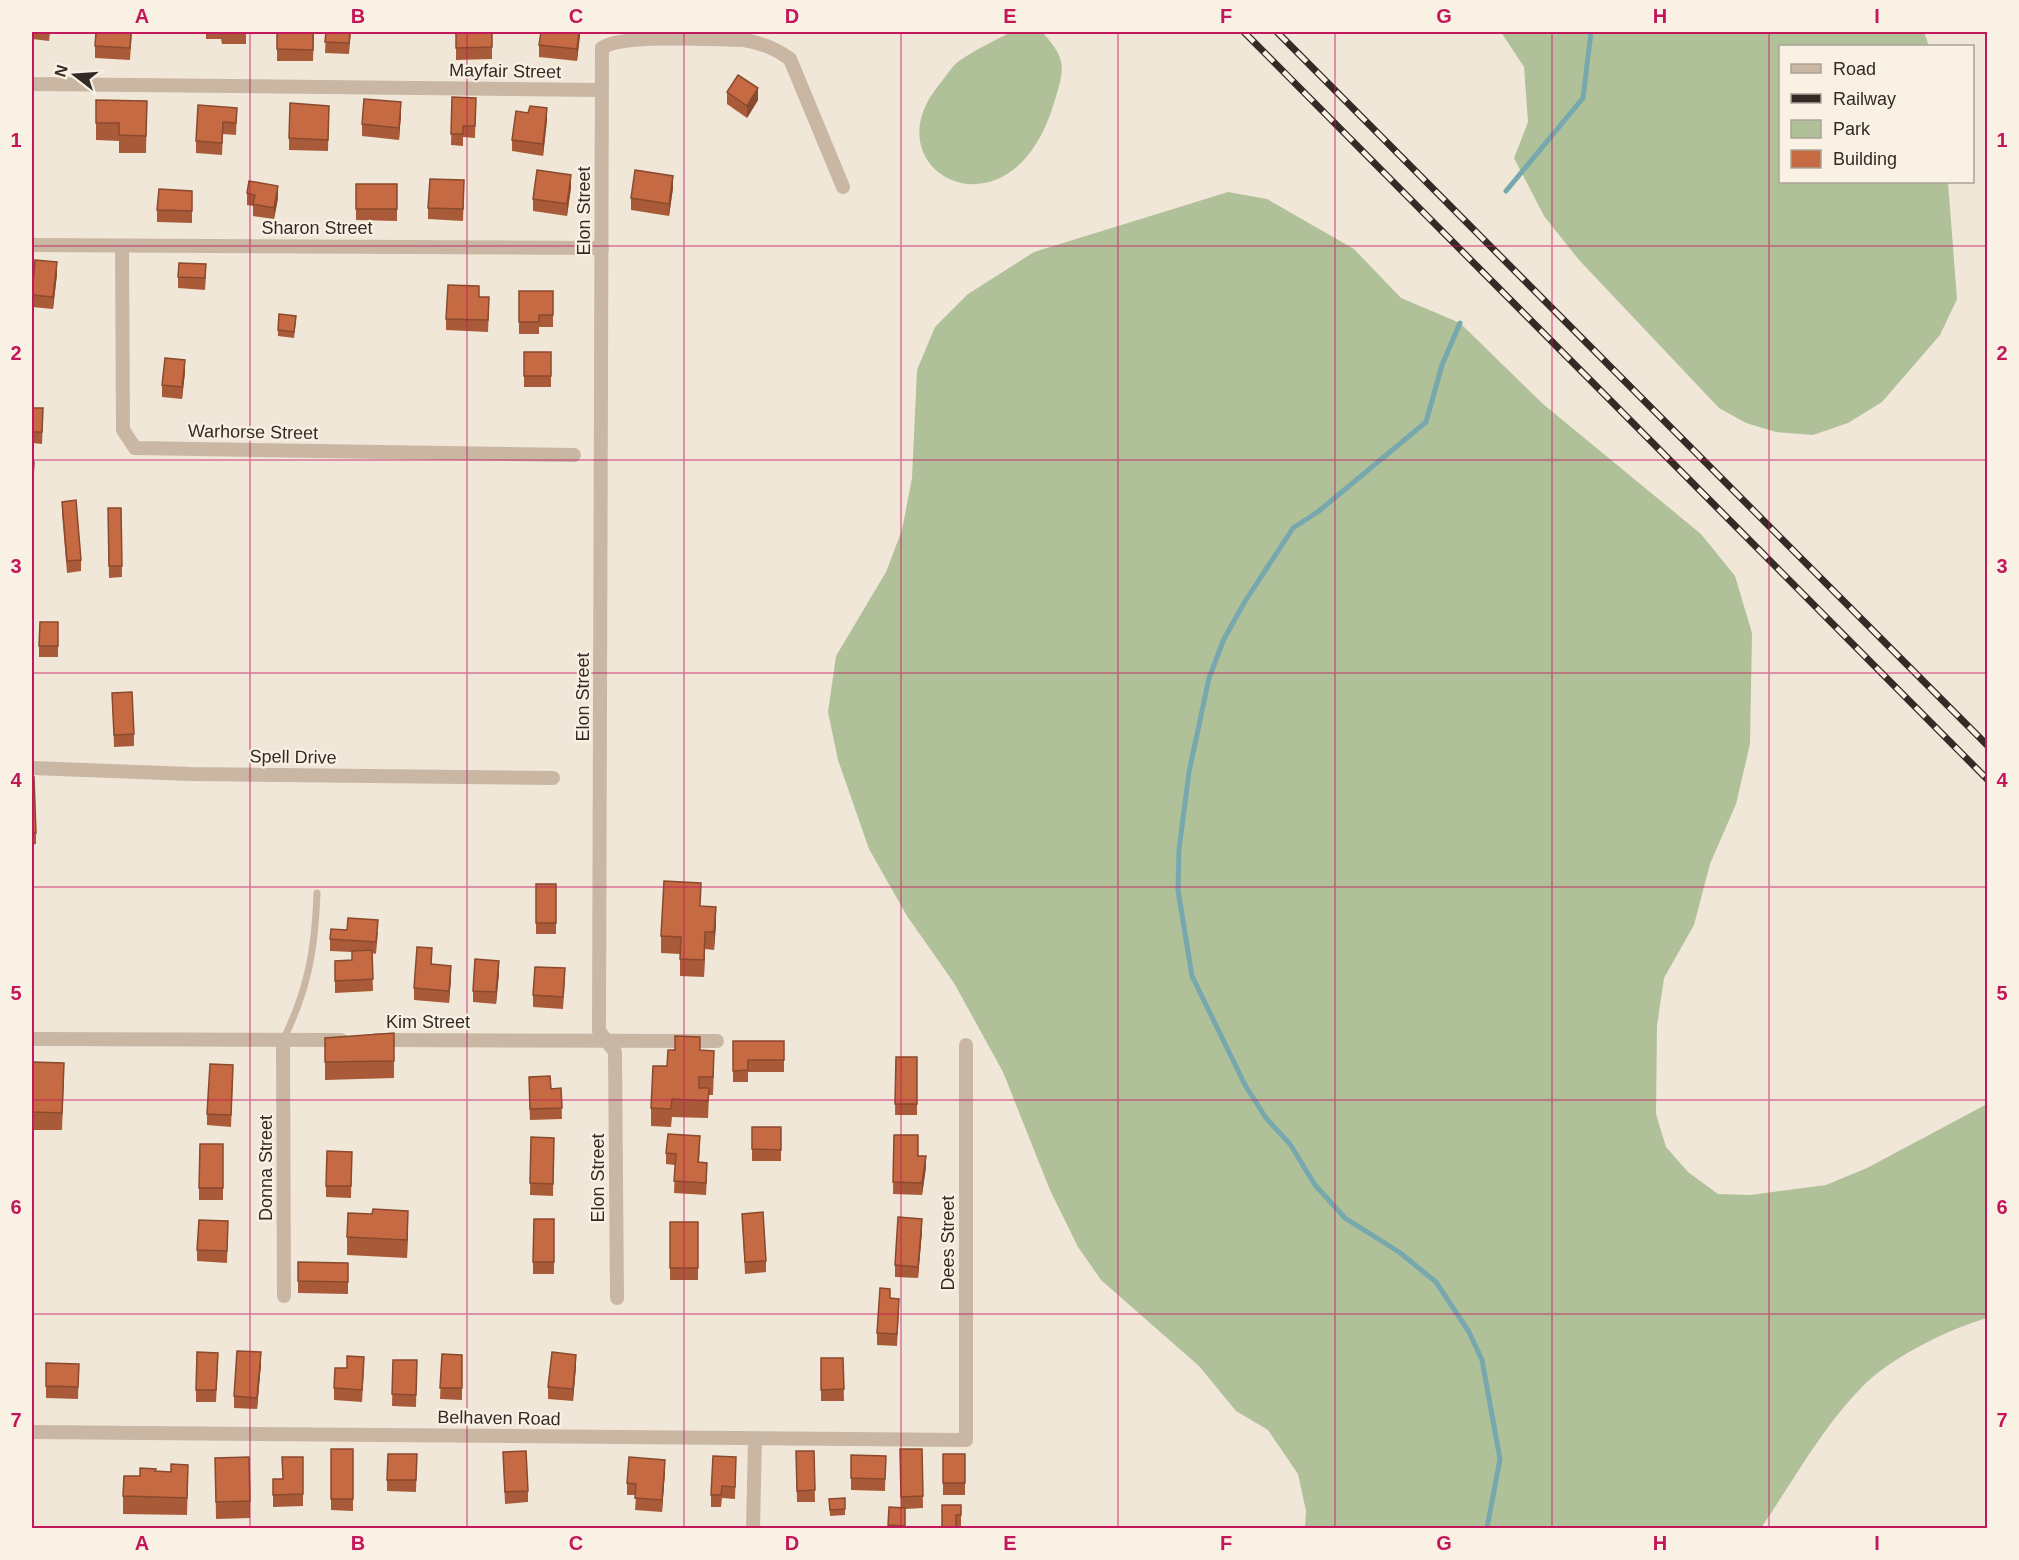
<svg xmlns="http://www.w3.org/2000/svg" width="2019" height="1560" font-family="Arial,sans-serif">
<rect width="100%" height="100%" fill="#f1e7d8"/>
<g fill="#b0c099">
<path d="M1011 32H1042C1069 61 1064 70 1053 106 1010 246 869 172 938 86 945 78 951 67 959 61 975 50 994 41 1011 32Z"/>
<path d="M1501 32H1924L1929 46H1780V182H1948L1957 299 1940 335 1882 402 1848 423 1813 435 1776 432 1746 423 1719 408 1579 260 1544 216 1514 158 1528 122 1524 67Z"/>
<path d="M1228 192 1267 199 1354 249 1401 298 1460 323 1543 404 1701 534 1735 576 1752 633 1750 744 1736 804 1710 864 1694 925 1664 978 1657 1026 1656 1114 1666 1147 1688 1172 1718 1194 1750 1195 1826 1185 1867 1168 1987 1104V1318C1949 1329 1896 1355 1866 1383 1824 1424 1794 1480 1761 1528H1305L1306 1511 1298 1474 1268 1430 1236 1411 1199 1366 1101 1280 1078 1247 1050 1190 1003 1072 954 983 907 916 869 849 838 760 828 712 836 656 886 572 902 530 912 478 917 370 935 327 968 294 1034 252Z"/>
</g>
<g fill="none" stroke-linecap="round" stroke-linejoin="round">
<g stroke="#77a8ae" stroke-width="5">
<path d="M1506 191 1583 98 1591 32"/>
<path d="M1460 323 1442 365 1426 422 1319 511 1293 528 1244 603 1224 639 1209 678 1189 772 1179 850 1178 890 1192 976 1245 1085 1266 1118 1290 1144 1315 1185 1345 1218 1399 1252 1436 1282 1469 1332 1482 1360 1500 1459 1487 1528"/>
</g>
<path stroke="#c9b7a4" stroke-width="7" d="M283 1040C308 990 315 949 317 893"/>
<g stroke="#c9b7a4" stroke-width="14">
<path d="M32 84 601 90"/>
<path d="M32 245 602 248"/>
<path d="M122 247 123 430 135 448 574 455"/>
<path d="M32 768 191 774 553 778"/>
<path d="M32 1039 341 1040"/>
<path d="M283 1040 284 1296"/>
<path d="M376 1040 717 1041"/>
<path d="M617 1298 615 1052 599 1031 602 48C623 33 713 40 744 40 762 43 775 48 790 59L843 187"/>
<path d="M32 1432 966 1440V1045"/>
<path d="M753 1528 755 1440"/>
</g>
<g stroke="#342b26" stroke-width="7">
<g id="rail">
<path d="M1244 32 1988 780"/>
<path d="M1277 32 1988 746"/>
</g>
</g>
<use href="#rail" stroke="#f9f1e4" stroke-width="4.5" stroke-dasharray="14" stroke-linecap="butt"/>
</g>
<g fill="#a95b39">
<path d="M32 32H50L49 41 32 39Z"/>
<path d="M132 32 130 60 95 58V46Z"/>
<path d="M206 32H246V44H222L221 39H206Z"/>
<path d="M277 32H314L313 61H277Z"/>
<path d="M326 32H351L349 54 325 53Z"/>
<path d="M456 32 492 47V59L456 60Z"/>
<path d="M580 32 577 61 539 57V45Z"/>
<path d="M727 92 758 100 747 118 727 104Z"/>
<path d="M452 97 476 98 475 138 463 137V146L451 145Z"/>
<path d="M96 100 147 101 146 153H119V141L96 140Z"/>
<path d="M329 106 328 151 289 150V138Z"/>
<path d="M237 108 236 135 223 134 222 155 196 153V141Z"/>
<path d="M401 114 399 140 362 136V124Z"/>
<path d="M547 120 543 156 512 151V140Z"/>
<path d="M356 184H397V221L356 220Z"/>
<path d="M571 187 567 216 533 211V199Z"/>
<path d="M673 188 669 216 631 210V198Z"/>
<path d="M464 192 463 221 428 219V208Z"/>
<path d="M247 193 278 198 274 219 253 216V206L247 205Z"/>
<path d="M192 203V223L157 222V210Z"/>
<path d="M57 274 53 309 32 307V295Z"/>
<path d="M206 276 205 290 178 288V277Z"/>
<path d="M519 291H553V327H539V334H519Z"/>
<path d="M479 297 489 309 488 332 446 330V319Z"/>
<path d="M296 321 294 338 278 336V330Z"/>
<rect x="524" y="352" width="27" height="35"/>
<path d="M185 372 182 399 162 397V385Z"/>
<path d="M32 408 43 420 42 444 32 443Z"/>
<path d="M62 502 81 560V571L67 573 62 513Z"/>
<path d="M108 508H121L122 577 109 578Z"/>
<path d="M58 622V657H39V646Z"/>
<path d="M112 693 134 734V746L114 747Z"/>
<path d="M32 777 36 833V844L32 845Z"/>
<rect x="536" y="884" width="20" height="50"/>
<path d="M701 906 716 924 714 950 705 949 704 977 680 976V954L661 953V936Z"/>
<path d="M378 932 376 954 372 953 373 991 335 993V961L352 960V952L330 951V939Z"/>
<path d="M432 960V964L451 978 449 1003 414 1000V988Z"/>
<path d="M499 973 496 1004 473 1002V991Z"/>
<path d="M565 980 563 1009 533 1007V995Z"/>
<path d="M394 1033V1078L325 1080V1038Z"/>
<path d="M733 1041H784V1072H748V1082H733Z"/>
<path d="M700 1050 714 1068 713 1095H709L708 1118 672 1117 671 1127 651 1126V1108L667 1066Z"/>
<path d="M896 1057H917V1115H895Z"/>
<path d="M32 1062 64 1080 62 1130H32Z"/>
<path d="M233 1077 231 1127 207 1125V1114Z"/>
<path d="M561 1088 562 1119 530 1120 529 1089Z"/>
<rect x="752" y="1127" width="29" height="34"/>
<path d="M894 1135 918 1156 926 1167 922 1195 893 1194Z"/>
<path d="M531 1137 554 1138 553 1196 530 1195Z"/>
<path d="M223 1144V1200H199V1188Z"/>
<path d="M700 1148 699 1162 707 1175 706 1195 674 1193 675 1165 666 1164V1153Z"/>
<path d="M352 1152 351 1198 326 1197V1186Z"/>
<path d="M372 1214 408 1228 407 1258 347 1255V1237Z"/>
<path d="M742 1214 766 1261V1272L745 1274Z"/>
<path d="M554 1219V1274H533V1262Z"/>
<rect x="670" y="1222" width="28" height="58"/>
<path d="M922 1231 918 1278 895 1277V1265Z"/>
<path d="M228 1233 227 1263 197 1261V1250Z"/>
<path d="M348 1263V1294L298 1293V1281Z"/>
<path d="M890 1298 899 1310 897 1346 877 1345V1333Z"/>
<path d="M442 1354 462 1355V1400L440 1399Z"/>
<path d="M821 1358H843L844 1401H821Z"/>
<path d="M393 1360H417L416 1407 392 1406Z"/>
<path d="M46 1363 79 1364 78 1399 46 1398Z"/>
<path d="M218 1364 216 1402H196V1390Z"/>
<path d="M261 1364 257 1409 234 1408V1396Z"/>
<path d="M576 1366 573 1401 548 1399V1387Z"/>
<path d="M347 1368H364L362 1402 334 1400V1388Z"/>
<path d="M331 1449H353V1511L331 1510Z"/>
<path d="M900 1449H922L923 1508 905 1509V1528H888L889 1507H901Z"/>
<path d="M796 1451H814L815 1502H797Z"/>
<path d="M503 1452 528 1491V1502L505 1504Z"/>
<path d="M417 1454 416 1492 387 1491V1480Z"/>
<rect x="943" y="1454" width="22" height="41"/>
<path d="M851 1455 886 1456 885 1491 851 1490Z"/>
<path d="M303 1457V1506L273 1507V1479H282Z"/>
<path d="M215 1458 250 1501V1518L216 1519Z"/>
<path d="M736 1469 735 1499 722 1498 721 1507H711V1495Z"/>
<path d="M156 1471 188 1482 187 1515 123 1514V1496L140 1476Z"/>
<path d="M665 1471 662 1512 635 1510 636 1495H627V1483Z"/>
<path d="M845 1498V1515L830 1516 829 1499Z"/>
<path d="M961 1505V1527L942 1528Z"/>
</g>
<g fill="#8a4a2e">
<path d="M579 32H580V36L577 61V49Z"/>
<path d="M758 88V100L747 118V106Z"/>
<path d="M401 102V114L399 140V128Z"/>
<path d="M547 108V120L543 156V144Z"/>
<path d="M571 175V187L567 216V204Z"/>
<path d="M673 176V188L669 216V204Z"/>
<path d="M278 186V198L274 219V208Z"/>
<path d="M57 262V274L53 309V297Z"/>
<path d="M185 360V372L182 399V387Z"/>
<path d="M34 462V474L32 504V492Z"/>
<path d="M716 907V924L714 950V932Z"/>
<path d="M705 932V949L704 977V960Z"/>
<path d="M499 961V973L496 1004V992Z"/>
<path d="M451 966V978L449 1003V991Z"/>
<path d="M926 1156V1167L922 1195V1183Z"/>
<path d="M408 1211V1228L407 1258V1240Z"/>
<path d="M922 1219V1231L918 1278V1267Z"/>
<path d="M261 1352V1364L257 1409V1398Z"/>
<path d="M576 1355V1366L573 1401V1389Z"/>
<path d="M665 1460V1471L662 1512V1500Z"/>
</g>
<g fill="#c56a42" stroke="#8a4a2e" stroke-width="1.5">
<path d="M96 32H131L130 48 95 46Z"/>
<path d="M277 32H313V50L277 49Z"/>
<path d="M326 32H350L349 43 325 42Z"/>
<path d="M456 32H492V47L456 48Z"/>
<path d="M541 32H579L577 49 539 45Z"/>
<path d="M738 75 758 88 747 106 727 92Z"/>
<path d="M452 97 476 98 475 126H463V134H451Z"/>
<path d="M364 99 401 102 399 128 362 124Z"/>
<path d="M96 100 147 101 146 136 119 135V123H96Z"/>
<path d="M290 103 329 106 328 140 289 138Z"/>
<path d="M198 105 237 108 236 123 223 122 222 143 196 141Z"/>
<path d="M530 106 547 108 543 144 512 140 516 111 528 113Z"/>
<path d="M537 170 571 175 567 204 533 199Z"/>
<path d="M635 170 673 176 669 204 631 198Z"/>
<path d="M430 179 464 180 463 209 428 208Z"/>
<path d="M249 181 278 186 274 208 253 204 255 195 247 193Z"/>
<rect x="356" y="184" width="41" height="25"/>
<path d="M159 189 192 191V211L157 210Z"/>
<path d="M35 260 57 262 53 297 32 295Z"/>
<path d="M179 263 206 264 205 278 178 277Z"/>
<path d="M448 285 479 286V297H489L488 320 446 319Z"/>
<path d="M519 291H553V315H539V322H519Z"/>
<path d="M279 314 296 316 294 332 278 330Z"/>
<rect x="524" y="352" width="27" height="24"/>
<path d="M165 358 185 360 182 387 162 385Z"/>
<path d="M32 408H43L42 432H32Z"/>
<path d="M32 462H34L32 492Z"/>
<path d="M76 500 81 560 67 561 62 502Z"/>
<path d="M108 508H121L122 566H109Z"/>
<path d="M40 622H58V646H39Z"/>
<path d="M132 692 134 734 114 735 112 693Z"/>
<path d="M32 777H34L36 833H32Z"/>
<path d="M664 881 701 883 700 906 716 907 714 932H705L704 960 680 959 681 937 661 936Z"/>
<rect x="536" y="884" width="20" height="39"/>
<path d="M348 918 378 920 376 942 330 939 331 929 347 930Z"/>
<path d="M417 947 432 948 431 964 451 966 449 991 414 988Z"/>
<path d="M372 950 373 979 335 981V961L352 960V951Z"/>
<path d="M475 959 499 961 496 992 473 991Z"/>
<path d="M535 967 565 968 563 997 533 995Z"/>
<path d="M394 1033V1061L325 1062V1038Z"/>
<path d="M675 1036 700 1037V1050L714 1051 713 1077H699V1088H709L708 1101 672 1099 671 1109 651 1108 653 1066H667L668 1050H675Z"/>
<path d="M733 1041H784V1060H748V1070L733 1071Z"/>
<path d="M896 1057H917V1104H895Z"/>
<path d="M32 1062 64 1063 62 1113 32 1112Z"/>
<path d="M210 1064 233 1065 231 1115 207 1114Z"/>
<path d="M550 1076 551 1089 561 1088 562 1108 530 1109 529 1077Z"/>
<path d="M752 1127H781V1150L752 1149Z"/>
<path d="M668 1134 700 1136 698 1162 707 1163 706 1183 674 1181 676 1154 666 1153Z"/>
<path d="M894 1135H918V1156H926L922 1183 893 1182Z"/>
<path d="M531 1137 554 1138 553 1184 530 1183Z"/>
<path d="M200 1144H223V1188H199Z"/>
<path d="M327 1151 352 1152 351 1186H326Z"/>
<path d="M373 1209 408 1211 407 1240 347 1237 348 1213 372 1214Z"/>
<path d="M763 1212 766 1261 745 1262 742 1214Z"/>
<path d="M898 1217 922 1219 918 1267 895 1265Z"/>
<path d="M534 1219H554V1262H533Z"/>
<path d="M199 1220 228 1221 227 1251 197 1250Z"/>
<rect x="670" y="1222" width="28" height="46"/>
<path d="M298 1262 348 1263V1282L298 1281Z"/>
<path d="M880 1288 890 1289V1298L899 1299 897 1334 877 1333Z"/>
<path d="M237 1351 261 1352 257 1398 234 1396Z"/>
<path d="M197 1352 218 1353 216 1390H196Z"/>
<path d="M552 1352 576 1355 573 1389 548 1387Z"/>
<path d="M442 1354 462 1355V1388H440Z"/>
<path d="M347 1356 364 1357 362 1390 334 1388 335 1368H347Z"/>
<path d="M821 1358H843L844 1389 821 1390Z"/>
<path d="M393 1360H417L416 1395 392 1394Z"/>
<path d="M46 1363 79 1364 78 1387 46 1386Z"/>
<rect x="331" y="1449" width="22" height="50"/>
<path d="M900 1449H922L923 1496 901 1497Z"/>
<path d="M526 1451 528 1491 505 1492 503 1452Z"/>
<path d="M796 1451H814L815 1490 797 1491Z"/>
<path d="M388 1454H417L416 1480H387Z"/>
<rect x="943" y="1454" width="22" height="29"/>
<path d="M851 1455 886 1456 885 1479 851 1478Z"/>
<path d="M713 1456 736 1457 735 1487 722 1486 721 1495H711Z"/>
<path d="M249 1457 250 1501 216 1502 215 1458Z"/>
<path d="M282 1457H303V1494L273 1495V1479H283Z"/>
<path d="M629 1457 665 1460 662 1500 635 1498 636 1484 627 1483Z"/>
<path d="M171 1464 188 1465 187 1498 123 1496 124 1476H140V1468L156 1469 155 1471 171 1472Z"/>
<path d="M845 1498V1509L830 1510 829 1499Z"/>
<path d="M942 1505H961V1515H956V1528H942Z"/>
<path d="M889 1507 905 1508V1526L888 1525Z"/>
</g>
<path fill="none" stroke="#c2185b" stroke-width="1.5" stroke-opacity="0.55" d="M250 32V1528M467 32V1528M684 32V1528M901 32V1528M1118 32V1528M1335 32V1528M1552 32V1528M1769 32V1528M32 246H1988M32 460H1988M32 673H1988M32 887H1988M32 1100H1988M32 1314H1988"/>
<g text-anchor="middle" stroke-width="4.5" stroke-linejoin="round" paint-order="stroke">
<g font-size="18" fill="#342b26" stroke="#f9f1e4">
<text transform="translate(505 71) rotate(1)" y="6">Mayfair Street</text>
<text transform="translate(584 211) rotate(-90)" y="6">Elon Street</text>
<text x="317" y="234">Sharon Street</text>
<text transform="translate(253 432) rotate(1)" y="6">Warhorse Street</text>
<text transform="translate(583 697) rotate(-90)" y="6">Elon Street</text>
<text transform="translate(293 757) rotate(1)" y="6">Spell Drive</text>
<text x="428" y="1028">Kim Street</text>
<text transform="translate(266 1168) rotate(-90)" y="6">Donna Street</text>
<text transform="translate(598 1178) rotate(-90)" y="6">Elon Street</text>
<text transform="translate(948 1243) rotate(-90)" y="6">Dees Street</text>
<text transform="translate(499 1418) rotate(1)" y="6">Belhaven Road</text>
</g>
</g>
<rect width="2019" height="1560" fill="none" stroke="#f9f1e4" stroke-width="66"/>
<rect x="1779" y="45" width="195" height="138" fill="#f9f1e4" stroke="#aaa298" stroke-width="1.5"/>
<rect x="1791" y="64" width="30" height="9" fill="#c9b7a4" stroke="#aaa298" stroke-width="1.5"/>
<text x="1833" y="75" font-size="18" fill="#342b26">Road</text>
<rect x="1791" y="94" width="30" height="9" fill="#342b26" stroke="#aaa298" stroke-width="1.5"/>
<text x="1833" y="105" font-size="18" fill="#342b26">Railway</text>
<rect x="1791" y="120" width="30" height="18" fill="#b0c099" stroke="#aaa298" stroke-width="1.5"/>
<text x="1833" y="135" font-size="18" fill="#342b26">Park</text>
<rect x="1791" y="150" width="30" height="18" fill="#c56a42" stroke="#aaa298" stroke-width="1.5"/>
<text x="1833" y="165" font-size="18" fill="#342b26">Building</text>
<g transform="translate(75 75) rotate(287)" stroke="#f9f1e4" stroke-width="4.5" paint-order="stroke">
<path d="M0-4.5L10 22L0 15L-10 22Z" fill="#342b26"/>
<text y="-9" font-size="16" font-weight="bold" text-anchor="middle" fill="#342b26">N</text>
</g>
<rect x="33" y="33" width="1953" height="1494" fill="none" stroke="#c2185b" stroke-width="2"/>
<g font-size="20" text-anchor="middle" font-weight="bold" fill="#c2185b">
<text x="142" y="23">A</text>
<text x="358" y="23">B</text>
<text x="576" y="23">C</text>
<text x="792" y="23">D</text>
<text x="1010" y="23">E</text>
<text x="1226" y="23">F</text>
<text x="1444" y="23">G</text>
<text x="1660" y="23">H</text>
<text x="1877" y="23">I</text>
<text x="16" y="147">1</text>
<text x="2002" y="147">1</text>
<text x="16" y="360">2</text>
<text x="2002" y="360">2</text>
<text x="16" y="573">3</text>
<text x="2002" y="573">3</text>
<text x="16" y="787">4</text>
<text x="2002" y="787">4</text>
<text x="16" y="1000">5</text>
<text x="2002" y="1000">5</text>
<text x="16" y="1214">6</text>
<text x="2002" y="1214">6</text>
<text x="16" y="1427">7</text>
<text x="2002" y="1427">7</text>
<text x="142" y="1550">A</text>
<text x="358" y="1550">B</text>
<text x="576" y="1550">C</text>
<text x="792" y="1550">D</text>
<text x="1010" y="1550">E</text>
<text x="1226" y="1550">F</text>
<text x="1444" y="1550">G</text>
<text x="1660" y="1550">H</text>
<text x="1877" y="1550">I</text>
</g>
</svg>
